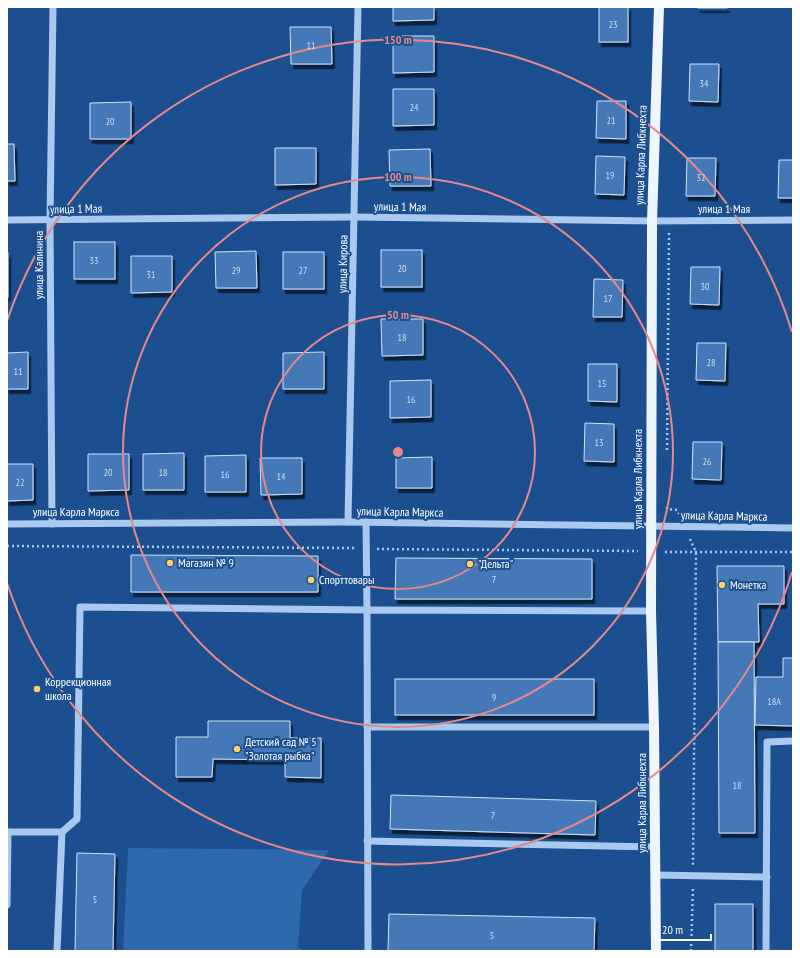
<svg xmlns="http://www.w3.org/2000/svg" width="800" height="958" font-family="'PT Sans Narrow',sans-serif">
<defs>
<filter id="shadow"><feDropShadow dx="2.5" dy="4.5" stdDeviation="0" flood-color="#0009"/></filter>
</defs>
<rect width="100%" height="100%" fill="#1b4f8f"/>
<path fill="#2e69ad" d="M128 848 329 850 302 890 298 947 304 951H123Z"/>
<g fill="#4478b7" stroke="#cfe3fa" filter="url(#shadow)">
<path d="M393 7H434V20L393 21Z"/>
<rect x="599" y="7" width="29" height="35"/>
<rect x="698" y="7" width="29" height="1"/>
<path d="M290 27H331L332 64H291Z"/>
<path d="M393 36H434V72L393 73Z"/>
<path d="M690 64H719L718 102 689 101Z"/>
<path d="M393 89H434V125L393 126Z"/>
<path d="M597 101H626V139L596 138Z"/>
<path d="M131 102V139H90V103Z"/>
<path d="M7 144H14L15 181H7Z"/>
<path d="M275 148H316V184L275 185Z"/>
<path d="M430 149 431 186H390L389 150Z"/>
<path d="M596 156 625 157 624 195 595 194Z"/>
<path d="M687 158H716L715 196H686Z"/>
<path d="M779 160H793V198H778Z"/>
<rect x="74" y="242" width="41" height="37"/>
<rect x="381" y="250" width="41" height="37"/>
<path d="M256 251 257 288H216L215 252Z"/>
<rect x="283" y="252" width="41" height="37"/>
<rect x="7" y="253" width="1" height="44"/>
<path d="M131 256H172V292L131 293Z"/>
<path d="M691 267H720L719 305 690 304Z"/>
<path d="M594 279 623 280 622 317H593Z"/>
<path d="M381 319H423V355L382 356Z"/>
<path d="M697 343H726L725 381 696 380Z"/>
<path d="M28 352V389H7V353Z"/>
<path d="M324 352V389H283V353Z"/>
<path d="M588 364H617V402L588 401Z"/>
<path d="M431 380V417L390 418V381Z"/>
<path d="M585 423 614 424V462L584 461Z"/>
<path d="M693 442H722L721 480 692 479Z"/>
<path d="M184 453V490H143V454Z"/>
<path d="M88 454H129V490L88 491Z"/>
<path d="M246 455V492H205V456Z"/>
<path d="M432 457V488H396V458Z"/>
<path d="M260 458H302V494L261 495Z"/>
<path d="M7 464H33V500L7 501Z"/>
<path d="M131 555 318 556V592H131Z"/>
<path d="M396 558 592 559V599H395Z"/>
<path d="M717 566H784V604H758L759 642H718Z"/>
<path d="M718 642H754L755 833H719Z"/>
<path d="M783 658H793V726L755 725 756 677H783Z"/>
<rect x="395" y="679" width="199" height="36"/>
<path d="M208 721H290V738H321V778L285 777V760L213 759 212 777H176V737H208Z"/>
<path d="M391 795 596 801 595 835 390 829Z"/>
<path d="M77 853 115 854 113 951H75Z"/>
<rect x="715" y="904" width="38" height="47"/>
<path d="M389 914 595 918 594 951H388Z"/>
</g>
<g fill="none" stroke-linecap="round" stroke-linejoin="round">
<g stroke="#a9c9ee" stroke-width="2.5" stroke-dasharray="2 3" stroke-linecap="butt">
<path d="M667 450 669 233"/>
<path d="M667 507V509L677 510 679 514"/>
<path d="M690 539 696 552 693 865"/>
<path d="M7 546 354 548"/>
<path d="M377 549 638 551"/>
<path d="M665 552H793"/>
<path d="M691 951 693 888"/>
</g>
<g stroke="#a9c9ee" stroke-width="7">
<path d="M7 220 355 217 652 221 793 220"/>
<path d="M348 522 358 7"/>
<path d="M7 524 348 522 793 528"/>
<path d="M52 524 50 220 53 7"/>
<path d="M367 727H654"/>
<path d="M7 832H62L77 819 80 607 367 610 366 522"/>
<path d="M367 841 655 847"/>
<path d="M656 875 767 877"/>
<path d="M7 905 8 832"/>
<path d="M57 951 62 832"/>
<path d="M368 951 367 610 651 611"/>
<path d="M766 951 767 742 793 741"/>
</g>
<path stroke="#f0f6ff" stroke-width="10" d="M656 951 654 727 651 611 652 221 659 7"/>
</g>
<g fill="none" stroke="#e88989" stroke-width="2">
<circle cx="398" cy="452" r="137"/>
<circle cx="398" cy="452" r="275"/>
<path d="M792 572A412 412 0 0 1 7 583M7 321A412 412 0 0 1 792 332"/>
</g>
<g fill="#ffd166" stroke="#1b4f8f" stroke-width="1.5">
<circle cx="170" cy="563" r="4"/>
<circle cx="470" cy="564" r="4"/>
<circle cx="311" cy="580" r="4"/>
<circle cx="722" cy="585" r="4"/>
<circle cx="37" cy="689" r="4"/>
<circle cx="237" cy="749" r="4"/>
</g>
<g text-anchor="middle" stroke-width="4" stroke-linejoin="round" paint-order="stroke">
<g font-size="10" fill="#d0dded">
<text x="613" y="28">23</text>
<text x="311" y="49">11</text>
<text x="704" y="87">34</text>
<text x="414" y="111">24</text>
<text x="611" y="124">21</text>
<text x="110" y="125">20</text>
<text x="610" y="179">19</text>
<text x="701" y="181">32</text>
<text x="94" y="264">33</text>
<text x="402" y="272">20</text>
<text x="236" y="274">29</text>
<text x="303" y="274">27</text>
<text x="151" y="278">31</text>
<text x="705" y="290">30</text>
<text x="608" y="302">17</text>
<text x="402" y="341">18</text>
<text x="711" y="366">28</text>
<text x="18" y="375">11</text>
<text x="602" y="387">15</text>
<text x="411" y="403">16</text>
<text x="599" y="446">13</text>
<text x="707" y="465">26</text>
<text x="108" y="476">20</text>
<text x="163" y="476">18</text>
<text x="225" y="478">16</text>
<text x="281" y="480">14</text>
<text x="20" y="486">22</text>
<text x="494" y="583">7</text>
<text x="494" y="701">9</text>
<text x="774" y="705">18А</text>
<text x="737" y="789">18</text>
<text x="493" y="819">7</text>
<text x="95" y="903">5</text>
<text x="492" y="939">5</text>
</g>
<g font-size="12" fill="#fff" stroke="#1b4f8f">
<text transform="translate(641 155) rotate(-88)" y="4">улица Карла Либкнехта</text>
<text transform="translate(400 207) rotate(1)" y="4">улица 1 Мая</text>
<text transform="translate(76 209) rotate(-1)" y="4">улица 1 Мая</text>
<text x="724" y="213">улица 1 Мая</text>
<text transform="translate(343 264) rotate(-89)" y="4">улица Кирова</text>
<text transform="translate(39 265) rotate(-90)" y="4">улица Калинина</text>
<text transform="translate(638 479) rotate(-90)" y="4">улица Карла Либкнехта</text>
<text x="76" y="516">улица Карла Маркса</text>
<text transform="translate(400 512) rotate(1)" y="4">улица Карла Маркса</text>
<text transform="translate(724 516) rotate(1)" y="4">улица Карла Маркса</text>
<text transform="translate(642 803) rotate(-90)" y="4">улица Карла Либкнехта</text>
</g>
<g font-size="12" fill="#fff" stroke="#1b4f8f" text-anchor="start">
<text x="178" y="567">Магазин № 9</text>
<text x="478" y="568">"Дельта"</text>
<text x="319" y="584">Спорттовары</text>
<text x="730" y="589">Монетка</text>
<text x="45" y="686">Коррекционная<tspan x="45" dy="14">школа</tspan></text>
<text x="245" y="746">Детский сад № 5<tspan x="245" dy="14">"Золотая рыбка"</tspan></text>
</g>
</g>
<circle cx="398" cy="452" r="6" fill="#e88989" stroke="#1b4f8f" stroke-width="2"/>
<g font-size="12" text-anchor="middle" font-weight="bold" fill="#e88989" stroke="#1b4f8f" stroke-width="4" stroke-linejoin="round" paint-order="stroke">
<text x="398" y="44">150 m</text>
<text x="398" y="181">100 m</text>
<text x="398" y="319">50 m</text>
</g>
<rect width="800" height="958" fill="none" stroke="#ffffff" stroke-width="16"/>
<path d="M656 934v6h55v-6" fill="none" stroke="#ffffff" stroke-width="2"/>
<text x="662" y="934" font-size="12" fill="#ffffff" stroke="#1b4f8f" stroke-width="3" paint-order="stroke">20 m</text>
</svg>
